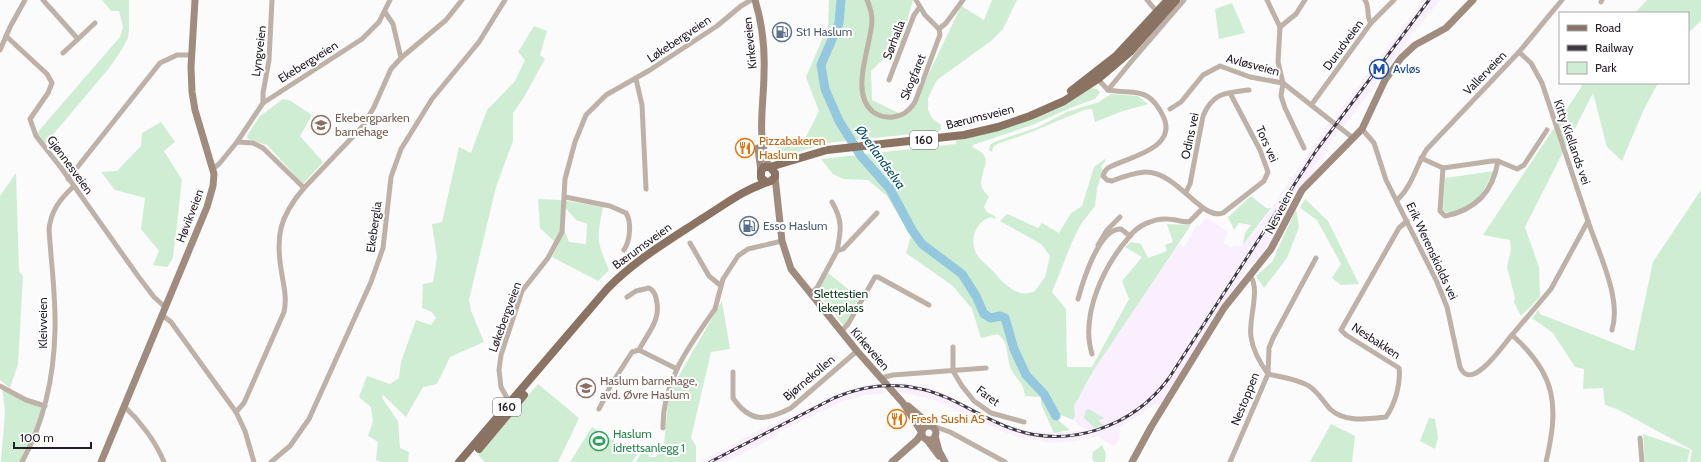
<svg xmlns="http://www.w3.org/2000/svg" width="1701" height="462" font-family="Cabin,sans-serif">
<rect width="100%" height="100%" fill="#fbfbfb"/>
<g fill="#f9effe">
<path d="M1423 0H1440L1418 28 1416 27 1409 36 1411 37 1345 125 1344 124 1333 138 1323 158 1314 166 1313 174 1305 183 1270 244 1255 263 1249 264 1164 400 1158 406 1155 404 1118 429 1120 438 1114 447 1098 436 1076 441 1054 443 1018 437 994 428 932 399 900 392 893 383H906L934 389 1005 424 1026 430 1052 433 1087 430 1078 425 1075 420 1074 406 1093 371 1179 244 1184 247 1197 225 1200 226 1206 217 1228 232 1223 245 1226 244 1232 248 1234 246 1239 247 1243 245 1257 229 1330 122 1333 124 1337 119 1335 117Z"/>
<path d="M877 382 887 393 866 395 841 402 776 433 777 436 726 462H700L771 424 772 425 843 391Z"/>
</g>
<g fill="#cfedd2" fill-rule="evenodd">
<path d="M102 0H129V30L128 38 122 49 110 67 45 144 36 134 120 37 123 27 119 11H111Z"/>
<path d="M829 0H913L901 42 871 71 872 100 901 114 912 109 961 6 984 20 992 0H1017L1003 29 991 41 937 80 928 98V110L932 118 941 125 940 131 827 143 781 157 774 140H795L806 137 819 111 806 77 828 26Z"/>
<path d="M1647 0H1701V21L1688 33V13H1635Z"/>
<path d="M1232 3 1245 33 1219 39 1215 9Z"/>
<path d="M534 26 547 31 540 55 545 59 524 97 513 113V141L496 187 469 300 471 311 484 342 450 357 437 384 423 387 406 417 383 395 382 398 398 421 400 448 409 452 408 462H381L376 460 378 442 368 436 373 421 371 407 359 397 367 376 390 384 399 378 401 362 416 320 431 325 436 318 432 312 422 308 423 284 433 282 437 258 432 224 442 222 459 147 471 153 487 110 515 81 525 60 518 52Z"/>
<path d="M1581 83H1658L1644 109 1622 161 1607 147 1593 93 1525 227 1539 267 1540 297 1521 316 1514 302 1515 298 1507 267 1511 250 1510 240 1483 235 1582 86Z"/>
<path d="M1090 88 1097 89 1100 92 1095 99 1070 108 1035 124 973 145 972 147C976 149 981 151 983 154 993 165 970 182 989 196L984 207 987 212 996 217 995 219 991 217C976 221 969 240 976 253 979 259 986 264 991 269 1002 281 1016 300 1035 291L1045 277 1050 256 1041 244 1000 221 1007 214 1038 228 1042 223 1059 233 1071 213 1082 206 1094 167 1105 159V162L1101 166 1103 171 1097 188 1095 206 1081 224 1072 242 1052 292 1066 309 1067 367H1092L1129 299 1122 281 1142 257 1125 247 1131 242 1141 244 1148 258 1167 251 1165 245 1173 242 1167 224 1191 225 1093 371 1074 406 1075 416 1073 420 1059 414 1054 417 1070 430 1054 433 1041 404V397L1025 396C1023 381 1019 383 1012 371 1005 359 1011 342 997 334L981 338 972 309 953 286 906 253 911 236 887 196 868 180 843 179 833 174 821 159 956 144V140L989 133 1026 121Z"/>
<path d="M1111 94 1138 96 1148 104 1120 112 1095 122 1092 109 1084 110 1029 133 997 144 993 147 992 152 989 150 990 145 994 142 1038 127 1067 112 1099 102Z"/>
<path d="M283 99 291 101 312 115 300 136 323 162 303 184 267 145 248 139 247 136 260 116Z"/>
<path d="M161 122 175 142 164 151 182 180 173 258 167 267 153 265 159 251 141 229 145 198 115 190 101 172 117 171 141 146 142 133Z"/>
<path d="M1494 171C1489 180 1484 191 1477 199 1471 206 1453 216 1443 211L1445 178Z"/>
<path d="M16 173 19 271 23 276 18 364 10 388 0 380V196Z"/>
<path d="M1701 190V462H1690L1692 450 1617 409 1605 405 1603 388 1583 389 1584 369 1575 367 1553 333 1532 318 1539 309 1540 314 1634 351 1653 262Z"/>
<path d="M1251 196 1266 208H1271L1243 245 1245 233 1251 225 1239 223 1234 230 1228 217Z"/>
<path d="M538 199 560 200 603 207C597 238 596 240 609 270L598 281 552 257 558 245 540 228ZM564 206 576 220 587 224 586 244 569 242 562 224Z"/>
<path d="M1305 199 1328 221 1359 284 1341 285 1332 278 1341 264 1317 220 1300 208Z"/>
<path d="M1296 209 1299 227 1287 258 1264 288 1256 276 1272 262Z"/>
<path d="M828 273 859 298 844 326 817 292Z"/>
<path d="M722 301 730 349 711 352 691 438 696 446V462H636L640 455 646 452 650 457H656L664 445 668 401 673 386Z"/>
<path d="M538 384 579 418 558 462H485L478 455Z"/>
<path d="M2 387 44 407 30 444 20 462H1L5 411Z"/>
<path d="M1086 410 1089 409 1104 418 1098 421 1104 425 1094 428 1084 418Z"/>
<path d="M1429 418 1435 419 1438 438 1435 449 1420 441Z"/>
<path d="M1331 424 1355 436 1352 462H1310Z"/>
<path d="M592 427 637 455 632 462H570Z"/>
<path d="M1643 434 1690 450 1687 462H1645Z"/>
<path d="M1102 445 1106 454 1105 462H1094L1092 458 1093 452Z"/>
</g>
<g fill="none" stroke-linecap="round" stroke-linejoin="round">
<path stroke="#93c8df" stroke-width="9" d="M841 0 839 23 821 65 825 89 839 121 861 156 890 189 912 230 922 244 962 274 976 296 984 314 991 318 1000 316 1005 318 1014 349 1026 375 1044 394 1056 416"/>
<g stroke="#beb1a7" stroke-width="5">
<path d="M43 0 78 39 63 53"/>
<path d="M867 0C870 7 872 13 872 21 871 46 849 93 873 112 879 116 886 118 893 117 903 116 910 110 915 102L938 40 940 35 939 29"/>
<path d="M916 0 925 15 939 29"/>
<path d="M1147 0 1158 13"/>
<path d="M1267 0 1280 27 1278 62 1283 83 1281 96 1285 108 1304 148"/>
<path d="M1365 0C1370 7 1366 17 1371 23"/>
<path d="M1601 2 1602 0"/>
<path d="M385 12 393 24 401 58"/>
<path d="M1280 27 1296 14 1305 0"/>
<path d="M939 29 946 23 963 0"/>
<path d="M6 36 47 74 52 83 48 93 30 119 36 136 62 169 138 276 154 297 165 307"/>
<path d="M78 39 95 23"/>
<path d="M0 50 10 27 25 0"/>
<path d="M1096 77 1108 90C1135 95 1149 85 1164 118 1177 150 1124 158 1108 168 1105 170 1104 173 1103 176L1107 180 1112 181C1122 177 1134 173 1145 172 1177 171 1201 221 1223 213L1264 181 1268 172 1260 150 1230 93"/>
<path d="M636 79 642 105 646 189"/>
<path d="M889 80 914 15 919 8"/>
<path d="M1108 90 1135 57 1184 0"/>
<path d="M263 103V93L269 60 272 0"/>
<path d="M1312 104 1371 23 1394 0"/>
<path d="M1170 109 1181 102 1203 75 1220 66 1250 77 1283 83 1353 138"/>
<path d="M1362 129 1374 143 1386 180 1437 282 1447 307 1460 367C1461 369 1463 373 1466 374 1479 381 1504 344 1512 335 1557 375 1559 406 1546 462"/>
<path d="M237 142 263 103 362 39 379 22 390 0"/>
<path d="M1421 158 1443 168 1492 161H1498L1517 169 1524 165 1547 130"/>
<path d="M214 168 219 164 237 142 253 143 263 148 304 188C279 217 275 237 282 275 284 287 287 299 284 312L244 403 236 412"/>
<path d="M1443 168 1440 211 1445 216C1476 210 1493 192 1498 161"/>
<path d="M68 179 160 63 177 55H191"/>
<path d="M304 188 363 126 374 107 391 69 401 58 446 20 462 0"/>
<path d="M1186 192 1190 184 1203 116C1213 92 1226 93 1249 90"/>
<path d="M565 197 610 206 626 213C632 222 630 241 624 250"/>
<path d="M1397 200C1412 187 1416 165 1427 149L1519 52 1562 0"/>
<path d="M832 202C843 221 841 230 837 251"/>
<path d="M1588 221C1598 252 1622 298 1612 330"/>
<path d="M1130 236C1137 226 1154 218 1167 219 1174 219 1182 222 1189 222L1202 209"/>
<path d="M690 243 709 276 720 285"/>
<path d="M1098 245 1107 230 1120 217"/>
<path d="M1250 275C1261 290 1248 319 1251 337 1253 351 1260 363 1268 374 1281 377 1298 379 1309 386 1318 392 1323 401 1330 409 1345 423 1367 419 1386 417 1395 404 1401 384 1399 368L1346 335 1341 330 1399 228 1407 221"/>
<path d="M810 294 817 288 837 251 843 249 877 213"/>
<path d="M627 297 636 291 649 288C653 290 655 293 656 298 662 320 648 332 639 350"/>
<path d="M1078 299C1083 281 1099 228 1121 229L1130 236C1104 265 1080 315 1092 354"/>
<path d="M162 315 171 322 236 412 245 431 254 462"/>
<path d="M841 332 848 324 875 277H878L929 305"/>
<path d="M1512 335 1551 289 1588 221 1542 83 1531 63 1519 52"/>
<path d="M953 347V371L962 386 974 401 991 413 1024 422"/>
<path d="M733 372V398C750 423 766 421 791 408L857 351"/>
<path d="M881 378 893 375 986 368"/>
<path d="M0 386 26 400 45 406"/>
<path d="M513 403 507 398 501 387 499 370 501 355 522 291 548 258 562 232 565 179 575 142 586 115 606 95 650 70 717 26 741 6 751 0"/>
<path d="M124 406C140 421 156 442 164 462"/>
<path d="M599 409 611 385 632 352 639 350 677 369"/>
<path d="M933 426 950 432 1005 462"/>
<path d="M663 428C662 382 689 346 715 309L723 279 738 256 748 249 782 241"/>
<path d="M1640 438 1642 462"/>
<path d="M22 462C44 422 54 375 55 330 56 296 51 262 49 229 51 211 60 199 73 187"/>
<path d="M271 462 290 446 309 419 371 282 383 248 391 177 401 149 432 99 479 42 505 0"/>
<path d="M1230 462 1268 374 1269 348 1273 338 1316 258"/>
</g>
<g stroke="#a08c7f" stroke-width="7">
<path d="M755 0C762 23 765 49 764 73 764 105 756 136 769 167"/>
<path d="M758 148 761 171"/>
<path d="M775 177 782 241 791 269 857 351 903 403 921 431"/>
<path d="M908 406 930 425"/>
<circle cx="929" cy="433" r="7"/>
<path d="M935 436 939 451 945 462"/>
<path d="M927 440 939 456"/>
<path d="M101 462 207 207 213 186 214 174 195 110 192 92 191 67 195 0"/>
<path d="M892 462 917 440 921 434"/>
<path d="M1132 462 1151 427 1224 308 1271 249 1302 190 1362 129 1385 80 1401 58 1415 45 1446 28 1473 0"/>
</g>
<g stroke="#8a7362" stroke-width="8">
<path d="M1071 91 1116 56 1168 0"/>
<path d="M770 167 827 150 964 135 998 127 1030 116 1064 101 1098 79 1130 52 1176 0"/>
<path d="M479 449 524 395"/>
<path d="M459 462 607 289C634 261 668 241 700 220 726 204 742 190 771 181L775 177V173L770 167H764L761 171V178L765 181"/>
</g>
<g stroke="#3f3943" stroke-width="3">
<path id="rail" d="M710 462 834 398C862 386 891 382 921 389 953 396 979 417 1010 428 1068 450 1133 427 1169 378L1316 151 1429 0"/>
</g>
<use href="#rail" stroke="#fff" stroke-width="1.5" stroke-dasharray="4.5" stroke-linecap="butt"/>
</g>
<defs>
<g id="fuel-ring" transform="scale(1)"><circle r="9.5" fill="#fff" stroke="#5c6f8a" stroke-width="1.5"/><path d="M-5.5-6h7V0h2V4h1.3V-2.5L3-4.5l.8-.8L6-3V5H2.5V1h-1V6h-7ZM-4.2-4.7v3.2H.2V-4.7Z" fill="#5c6f8a"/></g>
<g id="metro-ring" transform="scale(1)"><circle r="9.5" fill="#fff" stroke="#1a4fb4" stroke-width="1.5"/><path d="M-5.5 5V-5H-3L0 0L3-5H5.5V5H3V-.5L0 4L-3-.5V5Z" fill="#1a4fb4"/></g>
<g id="school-ring" transform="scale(1)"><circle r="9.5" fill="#fff" stroke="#8d6e63" stroke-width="1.5"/><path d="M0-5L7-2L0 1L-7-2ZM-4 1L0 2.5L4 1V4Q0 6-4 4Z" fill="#8d6e63"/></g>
<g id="restaurant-ring" transform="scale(1)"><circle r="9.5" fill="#fff" stroke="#e8710a" stroke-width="1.5"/><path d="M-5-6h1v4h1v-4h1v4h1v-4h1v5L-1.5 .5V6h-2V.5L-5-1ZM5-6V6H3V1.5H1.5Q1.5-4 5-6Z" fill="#e8710a"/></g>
<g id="stadium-ring" transform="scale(1)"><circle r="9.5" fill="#fff" stroke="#2e9e5b" stroke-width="1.5"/><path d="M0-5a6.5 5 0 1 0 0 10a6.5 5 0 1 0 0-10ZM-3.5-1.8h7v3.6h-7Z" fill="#2e9e5b"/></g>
</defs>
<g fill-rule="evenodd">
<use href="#fuel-ring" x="782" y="32"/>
<use href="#metro-ring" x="1379" y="69"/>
<use href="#school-ring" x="321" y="125"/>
<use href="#restaurant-ring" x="745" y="148"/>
<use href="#fuel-ring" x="749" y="226"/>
<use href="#school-ring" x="586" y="388"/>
<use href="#restaurant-ring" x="897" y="419"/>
<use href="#stadium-ring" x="599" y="441"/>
</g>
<g text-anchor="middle" stroke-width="4" stroke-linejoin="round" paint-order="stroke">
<g fill="#fff" stroke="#666269" stroke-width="1">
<rect x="910" y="131" width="28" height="18" rx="3"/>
<rect x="493" y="398" width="28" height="18" rx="3"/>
</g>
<g font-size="11" font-weight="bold" fill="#251e29">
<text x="924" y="144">160</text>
<text x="507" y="411">160</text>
</g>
<g font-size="12" fill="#4e5e75" stroke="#fff" text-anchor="start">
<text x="796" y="36">St1 Haslum</text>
<text x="763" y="230">Esso Haslum</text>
</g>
<g font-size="12" fill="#251e29" stroke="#fff">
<text transform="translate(679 39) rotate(-34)" y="4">Løkebergveien</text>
<text transform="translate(894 40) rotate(-69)" y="4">Sørhalla</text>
<text transform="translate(750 43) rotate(-96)" y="4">Kirkeveien</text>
<text transform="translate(1343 45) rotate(-54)" y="4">Durudveien</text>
<text transform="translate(259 51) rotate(-83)" y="4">Lyngveien</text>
<text transform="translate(308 62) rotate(-32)" y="4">Ekebergveien</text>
<text transform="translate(1253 65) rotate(15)" y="4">Avløsveien</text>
<text transform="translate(1485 73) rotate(-46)" y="4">Vallerveien</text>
<text transform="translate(913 77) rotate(-68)" y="4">Skogfaret</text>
<text transform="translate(980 117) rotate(-14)" y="4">Bærumsveien</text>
<text transform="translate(1190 136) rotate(-78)" y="4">Odins vei</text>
<text transform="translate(1572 142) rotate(71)" y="4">Kitty Kiellands vei</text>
<text transform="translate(1267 144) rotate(66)" y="4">Tors vei</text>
<text transform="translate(70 165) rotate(54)" y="4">Gjønnesveien</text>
<text transform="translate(1279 212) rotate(-63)" y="4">Nesveien</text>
<text transform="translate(190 216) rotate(-69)" y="4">Høvikveien</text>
<text transform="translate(374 227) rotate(-82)" y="4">Ekeberglia</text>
<text transform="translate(642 246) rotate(-36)" y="4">Bærumsveien</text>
<text transform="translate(1432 251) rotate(65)" y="4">Erik Werenskiolds vei</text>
<text transform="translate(505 317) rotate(-70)" y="4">Løkebergveien</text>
<text transform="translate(43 323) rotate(-90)" y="4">Kleivveien</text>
<text transform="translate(1376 341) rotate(33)" y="4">Nesbakken</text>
<text transform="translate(870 349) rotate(49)" y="4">Kirkeveien</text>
<text transform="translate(809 378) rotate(-40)" y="4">Bjørnekollen</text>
<text transform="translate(988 396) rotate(36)" y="4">Faret</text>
<text transform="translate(1245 399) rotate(-68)" y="4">Nestoppen</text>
</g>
<g font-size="12" fill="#164399" stroke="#fff" text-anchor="start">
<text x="1393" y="73">Avløs</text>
</g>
<g font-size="12" fill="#785e54" stroke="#fff" text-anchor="start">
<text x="335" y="122">Ekebergparken<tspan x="335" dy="14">barnehage</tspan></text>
<text x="600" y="385">Haslum barnehage,<tspan x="600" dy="14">avd. Øvre Haslum</tspan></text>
</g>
<g font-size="12" fill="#c56008" stroke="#fff" text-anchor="start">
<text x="759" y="145">Pizzabakeren<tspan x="759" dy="14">Haslum</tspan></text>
<text x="911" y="423">Fresh Sushi AS</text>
</g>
<g font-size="12" fill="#073514" stroke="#fff">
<text x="841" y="298">Slettestien<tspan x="841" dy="14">lekeplass</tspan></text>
</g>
<g font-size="12" fill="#27864d" stroke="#fff" text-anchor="start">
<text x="613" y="438">Haslum<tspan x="613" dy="14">idrettsanlegg 1</tspan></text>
</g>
<g font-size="13" font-style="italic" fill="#085168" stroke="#fff">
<text transform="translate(881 157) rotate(54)" y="5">Øverlandselva</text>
</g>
</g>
<rect x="1559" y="12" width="130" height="72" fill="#ffffff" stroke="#a8a5a9"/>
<rect x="1567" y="25" width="20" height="6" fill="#8a7362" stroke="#a8a5a9"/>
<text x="1595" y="32" font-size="12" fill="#251e29">Road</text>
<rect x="1567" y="45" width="20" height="6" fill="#3f3943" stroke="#a8a5a9"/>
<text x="1595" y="52" font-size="12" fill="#251e29">Railway</text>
<rect x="1567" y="62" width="20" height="12" fill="#cfedd2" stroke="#a8a5a9"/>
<text x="1595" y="72" font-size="12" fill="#251e29">Park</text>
<path d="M14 442v6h77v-6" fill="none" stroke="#251e29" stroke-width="2"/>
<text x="20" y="442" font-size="12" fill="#251e29" stroke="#ffffff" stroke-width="3" paint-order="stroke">100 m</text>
</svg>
